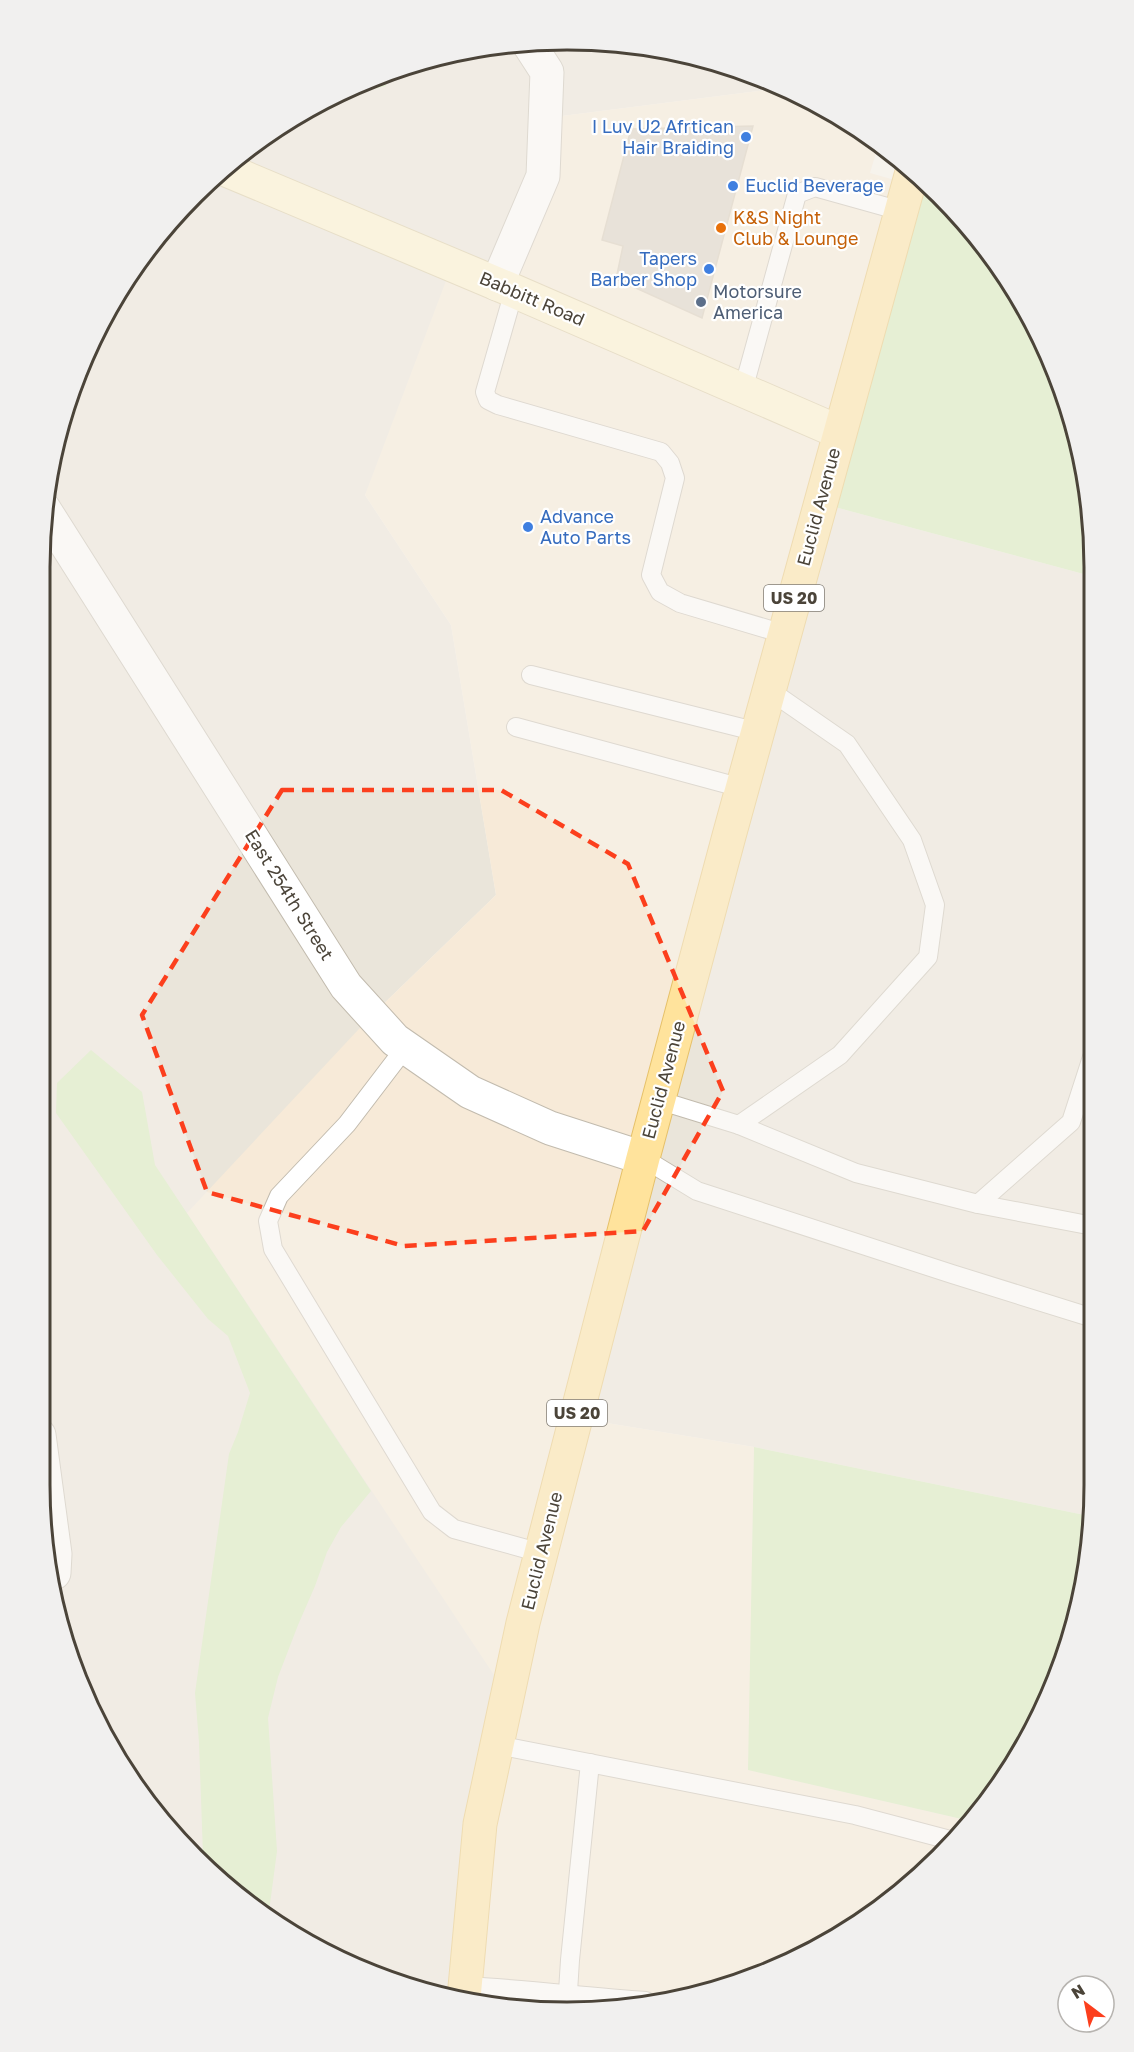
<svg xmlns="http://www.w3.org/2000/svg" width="1134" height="2052" font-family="'Golos Text',sans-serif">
<rect width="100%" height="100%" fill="#f6f3ec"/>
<g fill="#eae5da">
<path d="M532 40 636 43 736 67 782 88 546 118 543 176 365 495 451 625 496 895 372 1015 508 1696 464 1998 431 1995 274 1924 148 1807 67 1655 39 1485 40 533 57 430 110 303 170 219 245 148 333 94 430 57Z"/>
<path d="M820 503 1091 576 1094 1517 754 1447 576 1418Z"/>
</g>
<path fill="#f7ead8" d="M782 88 831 110 878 146 870 173 909 184 576 1418 754 1447 749 1770 966 1820 915 1882 769 1973 602 2012 464 1998 508 1696 187 1213 372 1015 496 895 451 625 365 495 452 265 497 284 546 118Z"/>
<g fill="#d2eab5">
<path d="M384 74 386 86 350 95 345 89Z"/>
<path d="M913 172 940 193 1006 274 1067 397 1091 498V576L820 503Z"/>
<path d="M91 1050 142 1092 155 1165 371 1491 341 1527 327 1552 315 1586 298 1625 278 1677 268 1718 277 1851 268 1919 209 1864 203 1854 199 1742 195 1693 229 1454 238 1432 250 1393 228 1336 208 1319 157 1255 56 1113 57 1083Z"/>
<path d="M754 1447 1094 1517 1077 1622 1024 1749 966 1820 748 1770Z"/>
</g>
<path fill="#d8cfc1" stroke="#d3c7b4" stroke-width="1.5" d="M753 126 702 318 616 279 623 246 602 240 631 129Z"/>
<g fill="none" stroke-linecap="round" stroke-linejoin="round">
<g stroke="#c2bbae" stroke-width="20">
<g id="service">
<path d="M514 291 485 392 488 400 498 405 661 452 670 463 675 478 651 575 660 592 680 603 784 634"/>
<path d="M743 390 797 194 815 187 901 211"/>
<path d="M531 675 758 732"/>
<path d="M516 727 742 788"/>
<path d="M405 1048 347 1124 279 1196 268 1221 273 1249 432 1512 454 1529 541 1553"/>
<path d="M658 1100 739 1125 840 1055 928 957 935 905 912 840 847 744 769 690"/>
<path d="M739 1125 856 1173 978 1204 1093 1226"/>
<path d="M643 1158 697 1191 952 1274 1093 1318"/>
<path d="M978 1204 1071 1122 1092 1057"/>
<path d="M497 1745 855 1815 950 1840"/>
<path d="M465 1986C526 1989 586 1997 646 2001"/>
<path d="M567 2008 570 1960 590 1763"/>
</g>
</g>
<g stroke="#c2bbae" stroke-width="35">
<g id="minor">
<path d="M497 284 543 176 547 72 527 41"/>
<path d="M44 509 346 986 395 1040 470 1092 550 1128 643 1158"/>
<path d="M39 1435 55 1554 54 1573"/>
</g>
</g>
<g stroke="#d6c79b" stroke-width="35">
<path id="secondary" d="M224 169 514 291 839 432"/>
</g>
<g stroke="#e6c16a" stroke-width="35">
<path id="primary" d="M464 1998 480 1824 523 1623 643 1158 729 836 912 172"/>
</g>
<use href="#service" stroke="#fff" stroke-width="18"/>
<use href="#minor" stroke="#fff" stroke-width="33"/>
<use href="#secondary" stroke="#fff3cd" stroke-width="33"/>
<use href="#primary" stroke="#ffe39c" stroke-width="33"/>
</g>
<path d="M0 0H1134V2052H0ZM282 790H501L628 864 723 1091 643 1231 404 1246 207 1192 142 1015Z" fill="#f6f3ec" fill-opacity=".55" fill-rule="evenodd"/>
<path fill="none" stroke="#fc3f1d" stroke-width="4.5" stroke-dasharray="12 8" stroke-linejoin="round" d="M282 790H501L628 864 723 1091 643 1231 404 1246 207 1192 142 1015Z"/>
<g fill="#3f7fe0" stroke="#fff" stroke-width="2">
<circle cx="746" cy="137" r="6"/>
<circle cx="733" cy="186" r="6"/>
<circle cx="709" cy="269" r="6"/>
<circle cx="528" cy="527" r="6"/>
</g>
<circle fill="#e8710a" stroke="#fff" stroke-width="2" cx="721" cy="228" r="6"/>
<circle fill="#5c6f8a" stroke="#fff" stroke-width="2" cx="701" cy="302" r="6"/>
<g text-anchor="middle" stroke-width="4.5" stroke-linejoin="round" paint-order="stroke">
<g fill="#fff" stroke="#817c74" stroke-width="1.5">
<rect x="764" y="585" width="60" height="26" rx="4.5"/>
<rect x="547" y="1400" width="60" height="26" rx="4.5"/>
</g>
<g font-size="16" font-weight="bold" fill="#4b4439">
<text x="794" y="604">US 20</text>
<text x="577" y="1419">US 20</text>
</g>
<g font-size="18" fill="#366cbe" stroke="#fff" text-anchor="end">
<text x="734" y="133">I Luv U2 Afrtican<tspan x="734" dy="21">Hair Braiding</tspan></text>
<text x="745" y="192" text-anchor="start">Euclid Beverage</text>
<text x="697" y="265">Tapers<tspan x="697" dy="21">Barber Shop</tspan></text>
<text x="540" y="523" text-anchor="start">Advance<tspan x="540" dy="21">Auto Parts</tspan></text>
</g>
<g font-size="18" fill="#c56008" stroke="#fff" text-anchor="start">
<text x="733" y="224">K&amp;S Night<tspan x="733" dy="21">Club &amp; Lounge</tspan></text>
</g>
<g font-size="18" fill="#4e5e75" stroke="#fff" text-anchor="start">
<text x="713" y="298">Motorsure<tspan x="713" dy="21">America</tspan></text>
</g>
<g font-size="18" fill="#4b4439" stroke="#fff">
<text transform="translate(532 299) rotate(23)" y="6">Babbitt Road</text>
<text transform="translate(819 507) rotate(-75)" y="6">Euclid Avenue</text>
<text transform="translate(289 895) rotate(58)" y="6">East 254th Street</text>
<text transform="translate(664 1080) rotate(-75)" y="6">Euclid Avenue</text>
<text transform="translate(542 1551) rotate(-76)" y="6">Euclid Avenue</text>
</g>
</g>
<path d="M0 0H1134V2052H0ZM567 50H567A517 517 0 0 1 1084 567V1485A517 517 0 0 1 567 2002H567A517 517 0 0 1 50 1485V567A517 517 0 0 1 567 50Z" fill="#f1f0ef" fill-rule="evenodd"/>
<path fill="none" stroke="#4b4439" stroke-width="3" d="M567 50H567A517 517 0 0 1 1084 567V1485A517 517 0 0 1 567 2002H567A517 517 0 0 1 50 1485V567A517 517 0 0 1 567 50Z"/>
<g transform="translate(1086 2004) rotate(328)"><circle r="28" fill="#ffffff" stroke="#b7b4b0" stroke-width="1.5"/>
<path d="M0-4.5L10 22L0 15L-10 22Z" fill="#fc3f1d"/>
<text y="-9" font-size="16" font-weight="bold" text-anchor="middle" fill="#4b4439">N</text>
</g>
</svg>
